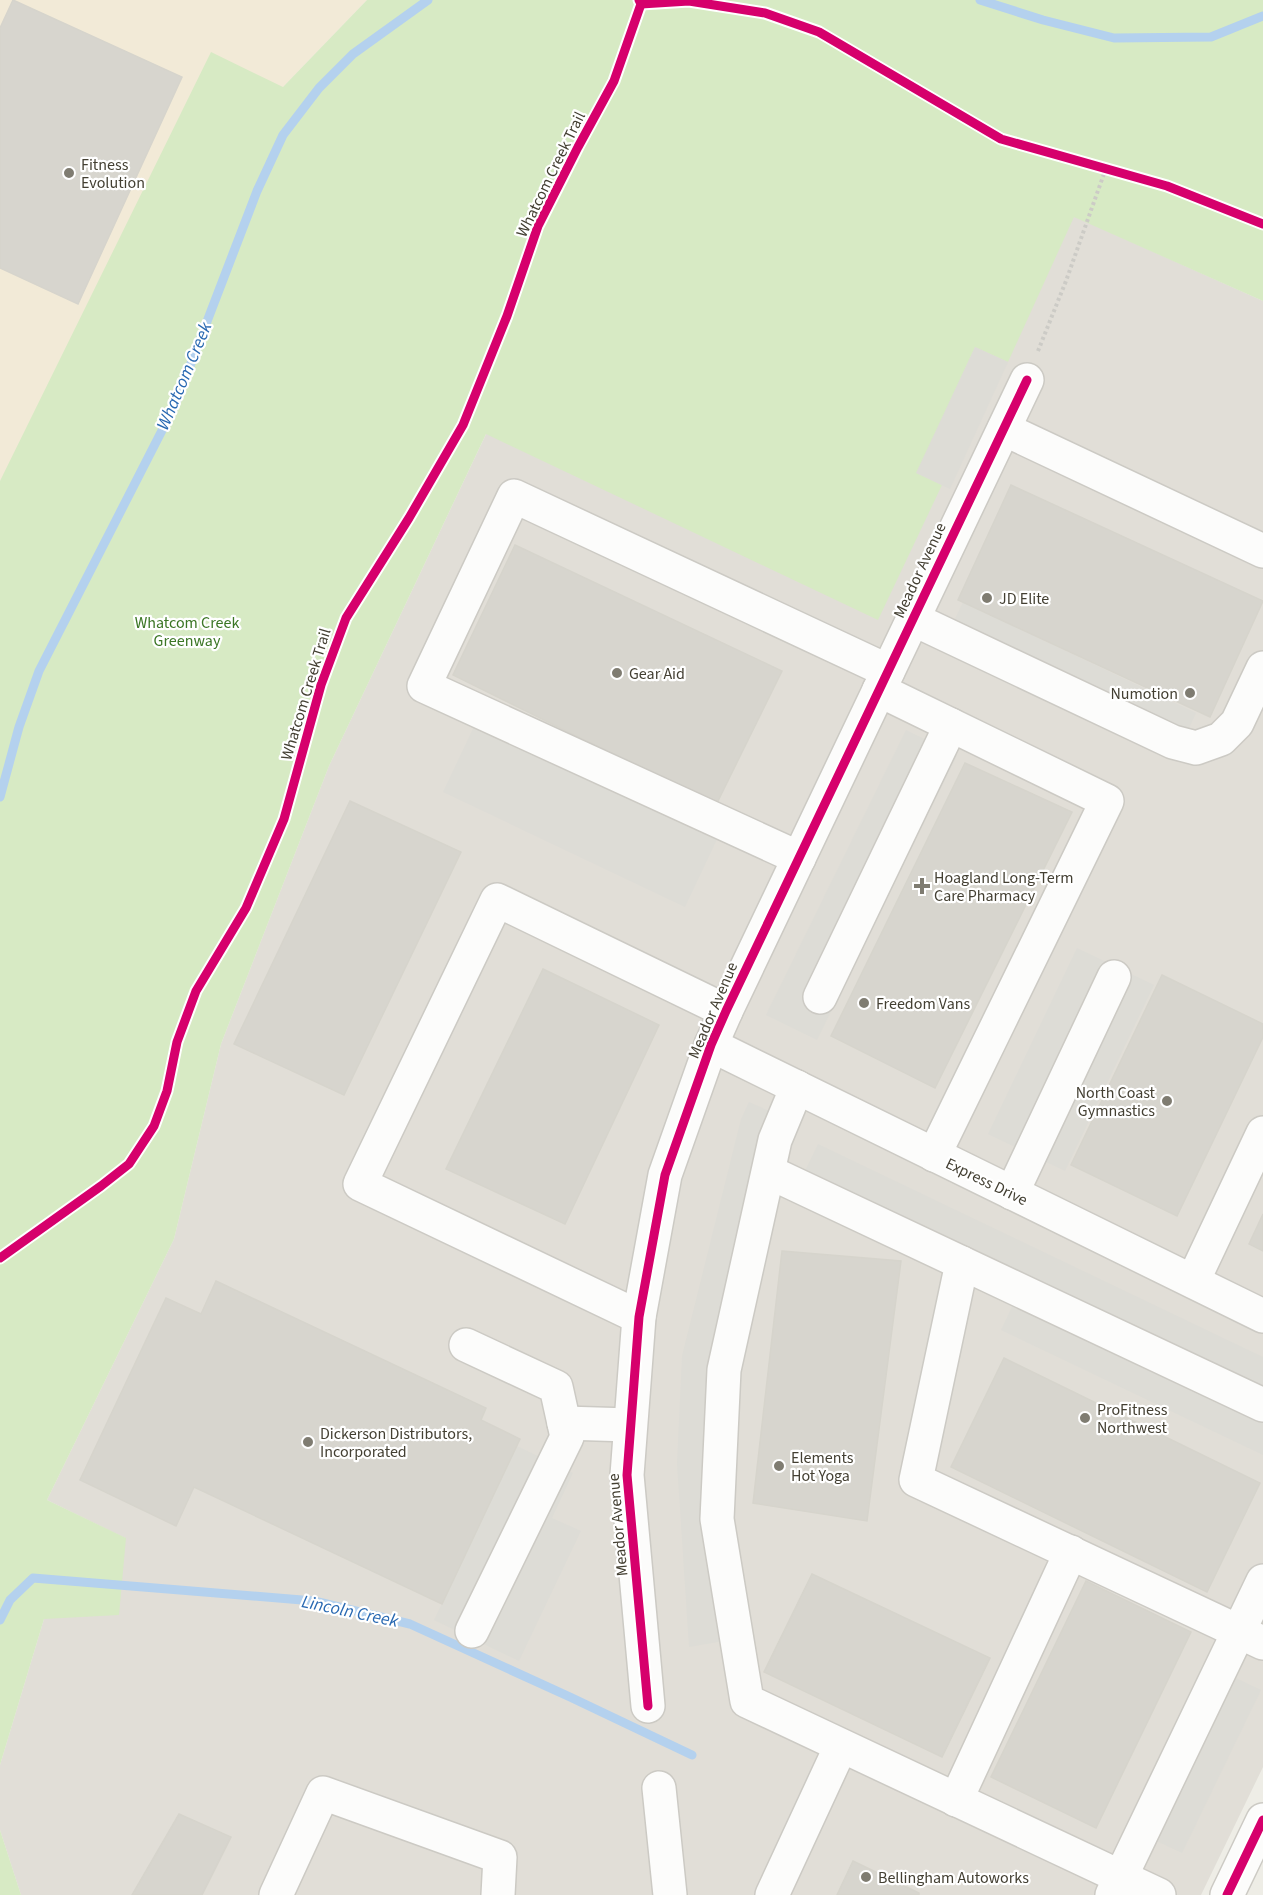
<svg xmlns="http://www.w3.org/2000/svg" width="1263" height="1895" font-family="'Source Sans 3',sans-serif">
<rect width="100%" height="100%" fill="#eeede6"/>
<path fill="#f2ead7" d="M0 0H367L283 87 0 481Z"/>
<path fill="#e1ded7" d="M713 54 1263 301V1767L1201 1895H21L0 1830V1765L44 1619 125 1538 47 1500 174 1239 221 1044 329 766 645 98Z"/>
<g fill="#d7eac4">
<path d="M367 0H1263V301L1074 217 1008 362 975 347 917 473 942 485 878 620 486 434 329 766 221 1044 174 1239 47 1500 126 1538 119 1615 44 1619 0 1765V481L211 52 283 87Z"/>
<path d="M0 1830 21 1895H0Z"/>
</g>
<g fill="#dddcd6">
<path d="M975 347 1008 362 950 489 916 473Z"/>
<path d="M963 602 1196 713 1175 759 941 648Z"/>
<path d="M487 699 729 814 685 907 443 792Z"/>
<path d="M906 730 957 755 817 1040 766 1015Z"/>
<path d="M1077 948 1154 985 1065 1171 988 1134Z"/>
<path d="M749 1102 790 1120 729 1370 723 1519 742 1638 689 1647 677 1463 682 1356 741 1119Z"/>
<path d="M818 1144 1263 1357V1455L1001 1330 1025 1279 804 1173Z"/>
<path d="M517 1446 573 1473 552 1518 581 1531 519 1661 434 1620Z"/>
<path d="M1215 1668 1261 1690 1182 1853 1135 1831Z"/>
</g>
<g fill="none" stroke-linecap="round" stroke-linejoin="round">
<g stroke="#b4d1ee" stroke-width="9">
<path d="M980 0 1043 20 1114 38 1211 37 1263 16"/>
<path d="M0 797 19 727 39 671 175 405 257 191 283 135 319 88 353 54 428 0"/>
<path d="M0 1620 10 1600 33 1578 314 1601 410 1624 570 1697 692 1755"/>
</g>
</g>
<g fill="#d7d5ce" stroke="#d6d4cc" stroke-width="1.5">
<path d="M13 0 182 77 78 304 0 268V28Z"/>
<path d="M1011 485 1263 601 1210 717 958 600Z"/>
<path d="M515 545 782 671 716 805 453 675Z"/>
<path d="M965 763 1072 812 935 1088 831 1036Z"/>
<path d="M350 801 461 852 344 1095 234 1044Z"/>
<path d="M543 969 659 1025 565 1224 446 1169Z"/>
<path d="M1162 975 1263 1024V1037L1177 1216 1071 1165Z"/>
<path d="M1263 1214V1251L1249 1244Z"/>
<path d="M782 1251 901 1261 867 1521 753 1503Z"/>
<path d="M216 1281 486 1408 481 1420 520 1439 442 1604 194 1487 176 1526 80 1480 166 1298 201 1314Z"/>
<path d="M1004 1358 1260 1483 1207 1592 951 1467Z"/>
<path d="M812 1574 990 1658 942 1757 764 1672Z"/>
<path d="M1086 1581 1191 1632 1096 1828 991 1777Z"/>
<path d="M179 1814 231 1837 202 1895H132Z"/>
<path d="M853 1861 919 1893V1895H837Z"/>
</g>
<g fill="none" stroke-linecap="round" stroke-linejoin="round">
<g stroke="#cccac4" stroke-width="36">
<g id="minor">
<path d="M1004 429 1263 551"/>
<path d="M913 619 1173 742 1196 748 1221 739 1237 723 1263 668"/>
<path d="M879 690 1107 801 934 1155"/>
<path d="M799 858 424 686 514 496 888 671"/>
<path d="M820 997 951 725"/>
<path d="M711 1045 1263 1316"/>
<path d="M797 1087 775 1140 724 1370 717 1519 747 1701 1159 1895"/>
<path d="M769 1172 1263 1405"/>
<path d="M1012 1193 1114 977"/>
<path d="M962 1263 916 1480 1263 1643"/>
<path d="M1193 1281 1263 1133"/>
<path d="M639 1317 360 1184 497 900 726 1011"/>
<path d="M466 1345 556 1387 567 1437 472 1631"/>
<path d="M564 1423 630 1425"/>
<path d="M648 1706 627 1475 639 1317 665 1175 711 1045 726 1011 1027 380"/>
<path d="M659 1788 670 1895"/>
<path d="M956 1800 1071 1552"/>
<path d="M276 1895 323 1793 500 1857 498 1895"/>
<path d="M772 1895 841 1746"/>
<path d="M1112 1895 1263 1581"/>
<path d="M1227 1895 1263 1820"/>
</g>
</g>
<g stroke="#cccbc6" stroke-width="4" stroke-dasharray="3 3" stroke-linecap="butt">
<path d="M698 0V3"/>
<path d="M1038 351 1066 281 1106 168"/>
</g>
<use href="#minor" stroke="#fcfcfb" stroke-width="33"/>
<g stroke="#fff" stroke-width="13">
<g id="cycleway">
<path d="M641 4 689 1 765 13 819 32 1001 139 1167 186 1263 224"/>
<path d="M0 1258 101 1186 129 1164 154 1126 167 1091 177 1042 196 991 246 908 284 819 321 685 346 618 409 518 463 425 507 316 538 226 578 147 614 81 641 4 639 0"/>
<path d="M648 1706 627 1475 639 1317 665 1175 711 1045 726 1011 1027 380"/>
<path d="M1227 1895 1263 1820"/>
</g>
</g>
<use href="#cycleway" stroke="#d6006c" stroke-width="9"/>
</g>
<g fill="#7f7c71" stroke="#fff" stroke-width="2">
<circle cx="69" cy="173" r="6"/>
<circle cx="987" cy="598" r="6"/>
<circle cx="617" cy="673" r="6"/>
<circle cx="1190" cy="693" r="6"/>
<path d="M919 877h6v6h6v6h-6v6h-6v-6h-6v-6h6z"/>
<circle cx="864" cy="1003" r="6"/>
<circle cx="1167" cy="1101" r="6"/>
<circle cx="1085" cy="1418" r="6"/>
<circle cx="308" cy="1442" r="6"/>
<circle cx="779" cy="1466" r="6"/>
<circle cx="866" cy="1877" r="6"/>
</g>
<g text-anchor="middle" stroke-width="4.5" stroke-linejoin="round" paint-order="stroke">
<g font-size="16" fill="#433f32" stroke="#fff" text-anchor="start">
<text x="81" y="170">Fitness<tspan x="81" dy="18">Evolution</tspan></text>
<text x="999" y="604">JD Elite</text>
<text x="629" y="679">Gear Aid</text>
<text x="1178" y="699" text-anchor="end">Numotion</text>
<text x="934" y="883">Hoagland Long-Term<tspan x="934" dy="18">Care Pharmacy</tspan></text>
<text x="876" y="1009">Freedom Vans</text>
<text x="1155" y="1098" text-anchor="end">North Coast<tspan x="1155" dy="18">Gymnastics</tspan></text>
<text x="1097" y="1415">ProFitness<tspan x="1097" dy="18">Northwest</tspan></text>
<text x="320" y="1439">Dickerson Distributors,<tspan x="320" dy="18">Incorporated</tspan></text>
<text x="791" y="1463">Elements<tspan x="791" dy="18">Hot Yoga</tspan></text>
<text x="878" y="1883">Bellingham Autoworks</text>
</g>
<g font-size="16" fill="#433f32" stroke="#fff">
<text transform="translate(550 174) rotate(-64)" y="6">Whatcom Creek Trail</text>
<text transform="translate(919 570) rotate(-65)" y="6">Meador Avenue</text>
<text transform="translate(305 694) rotate(-73)" y="6">Whatcom Creek Trail</text>
<text transform="translate(712 1010) rotate(-67)" y="6">Meador Avenue</text>
<text transform="translate(987 1181) rotate(26)" y="6">Express Drive</text>
<text transform="translate(617 1525) rotate(-95)" y="6">Meador Avenue</text>
</g>
<g font-size="16" fill="#3b7625" stroke="#fff">
<text x="187" y="628">Whatcom Creek<tspan x="187" dy="18">Greenway</tspan></text>
</g>
<g font-size="18" font-style="italic" fill="#2969b2" stroke="#fff">
<text transform="translate(184 376) rotate(-67)" y="6">Whatcom Creek</text>
<text transform="translate(350 1611) rotate(12)" y="6">Lincoln Creek</text>
</g>
</g>
</svg>
